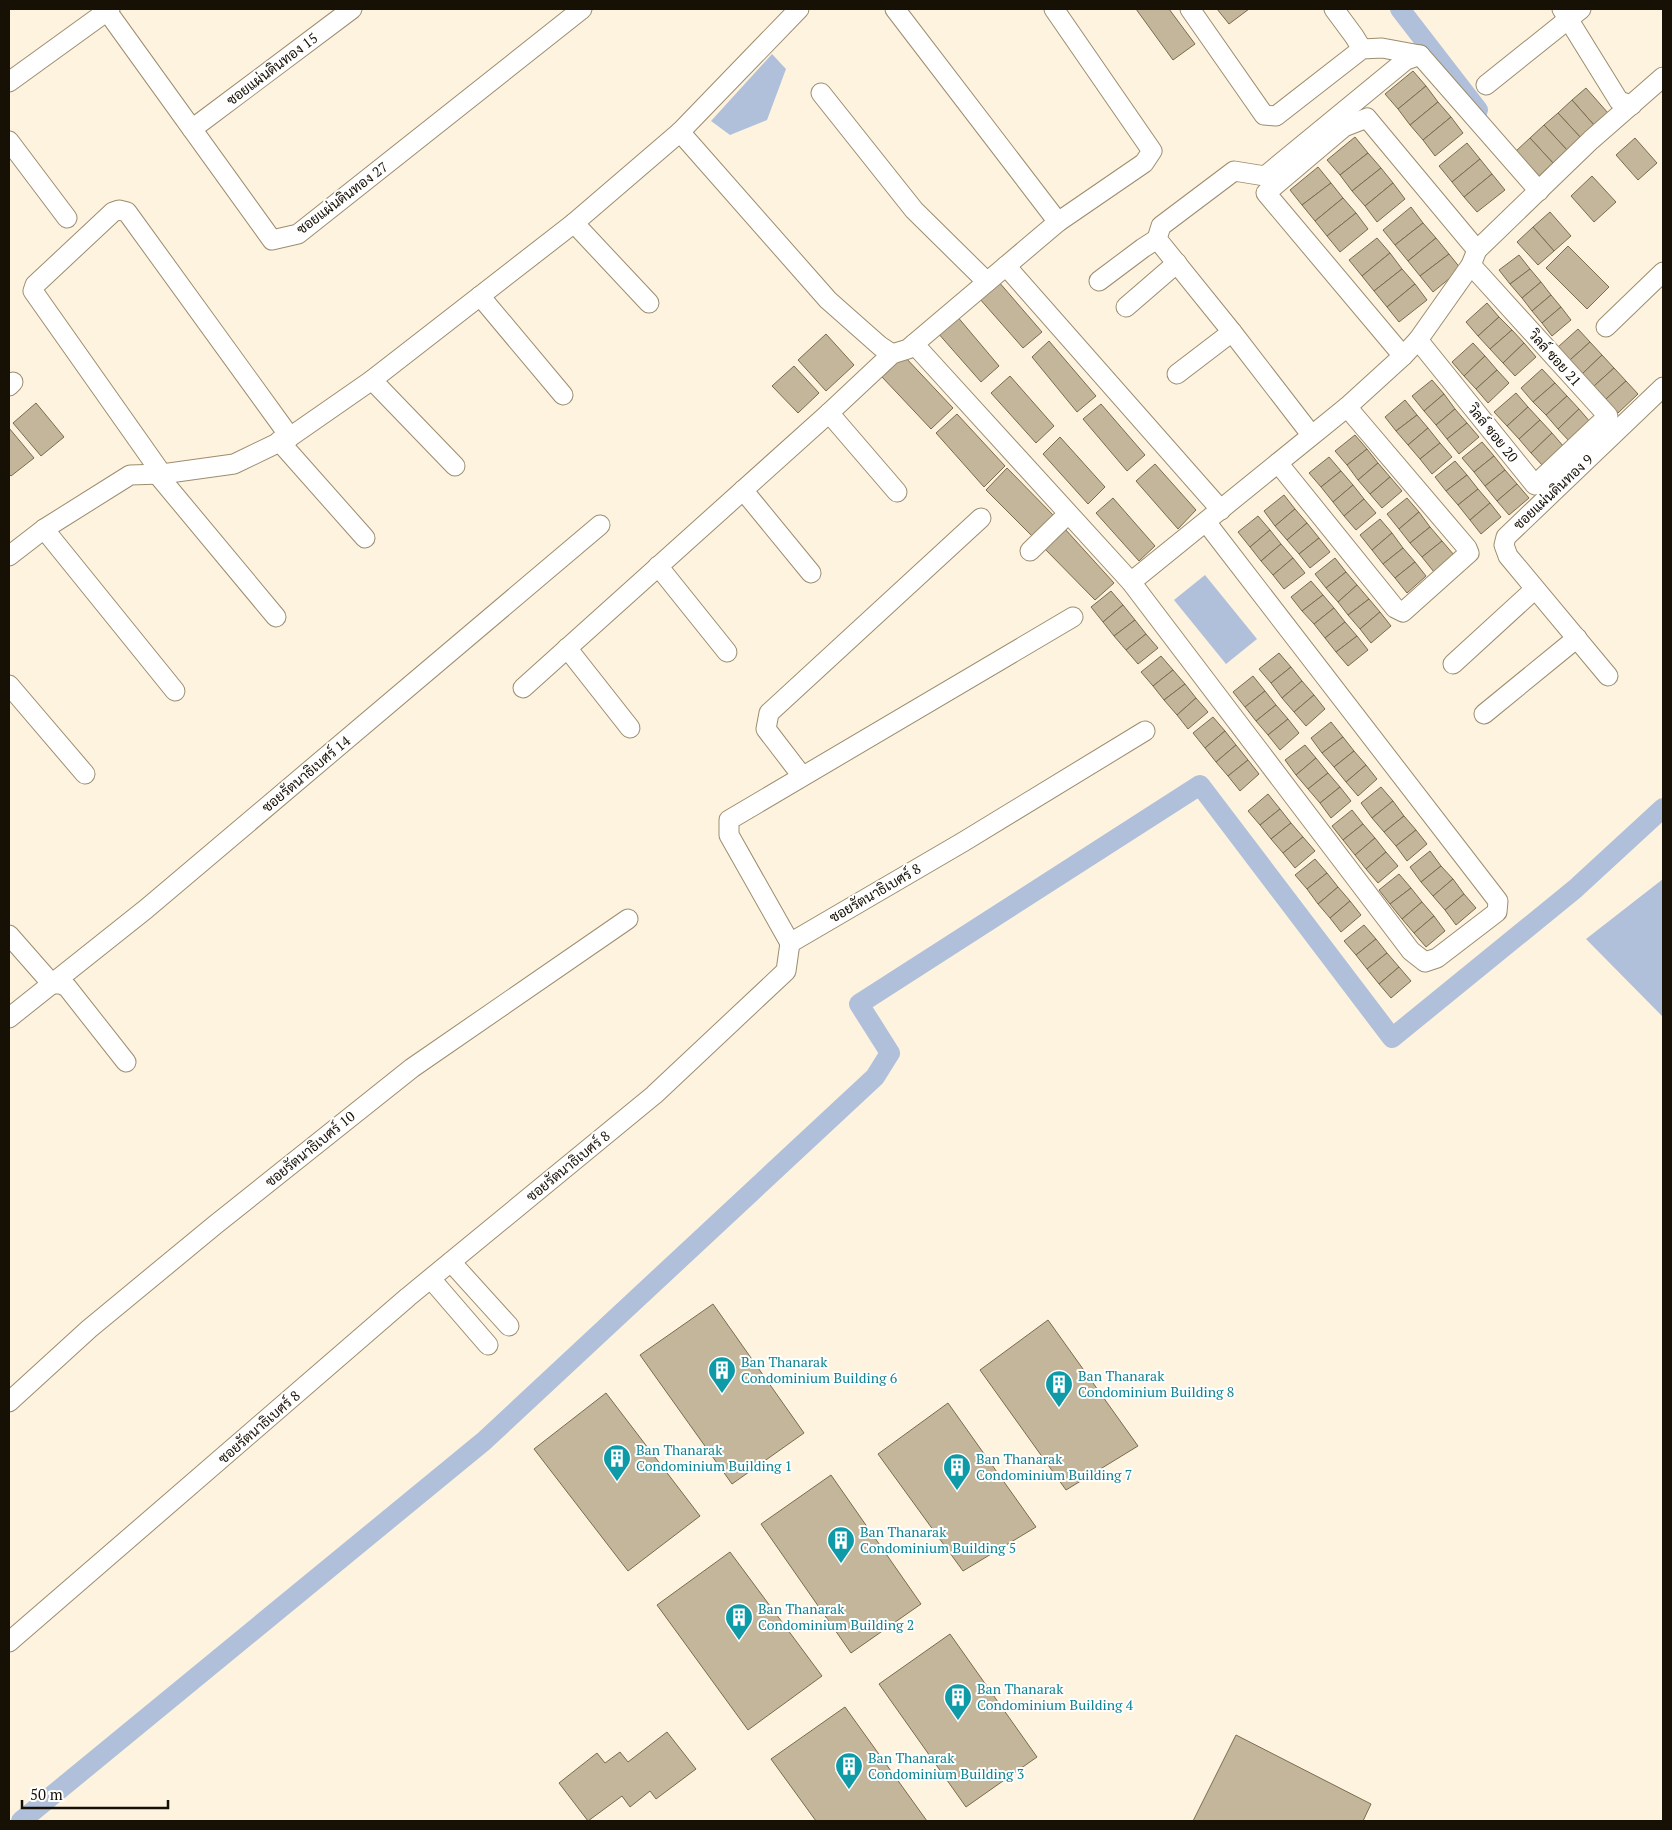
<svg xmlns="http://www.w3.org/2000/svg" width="1672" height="1830" font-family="'PT Serif',Sarabun,serif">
<rect width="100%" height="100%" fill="#fdf3df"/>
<g fill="#b0c0da">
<path d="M772 54 786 69 767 120 730 135 711 121Z"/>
<path d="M1205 575 1257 639 1226 664 1174 600Z"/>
<path d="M1663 879V1017L1586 939Z"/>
</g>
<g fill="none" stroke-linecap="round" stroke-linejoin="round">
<g stroke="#b0c0da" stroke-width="20">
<path d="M1400 9 1478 110"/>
<path d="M21 1821 484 1441 875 1077 890 1053 859 1004 1200 785 1392 1038 1575 889 1663 808"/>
</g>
</g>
<g fill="#c3b69a" stroke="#7a6c4e">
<path d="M1136 9H1169L1195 44 1173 60Z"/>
<path d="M1217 9H1249L1229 24Z"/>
<path d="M1413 71 1426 86 1398 109 1385 94Z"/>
<path d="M1426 86 1438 102 1410 125 1398 109Z"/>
<path d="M1586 88 1608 113 1594 125 1572 100Z"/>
<path d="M1572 100 1594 125 1581 138 1558 113Z"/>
<path d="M1438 102 1451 117 1423 140 1410 125Z"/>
<path d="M1558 113 1581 138 1567 150 1544 125Z"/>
<path d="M1451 117 1463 133 1435 156 1423 140Z"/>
<path d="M1544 125 1567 150 1553 163 1530 138Z"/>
<path d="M1355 137 1368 153 1340 175 1327 160Z"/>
<path d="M1530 138 1553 163 1539 176 1516 151Z"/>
<path d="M1635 138 1657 163 1638 180 1616 155Z"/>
<path d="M1467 143 1480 159 1452 182 1439 166Z"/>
<path d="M1368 153 1381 168 1352 191 1340 175Z"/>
<path d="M1480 159 1492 174 1464 197 1452 182Z"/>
<path d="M1318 167 1331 183 1302 205 1290 190Z"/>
<path d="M1381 168 1393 183 1365 206 1352 191Z"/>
<path d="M1492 174 1505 190 1477 212 1464 197Z"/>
<path d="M1592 176 1616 202 1594 222 1571 196Z"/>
<path d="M1331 183 1343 198 1315 221 1302 205Z"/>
<path d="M1393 183 1405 199 1377 222 1365 206Z"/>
<path d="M1343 198 1356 213 1327 236 1315 221Z"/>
<path d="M1411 207 1423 223 1395 245 1383 230Z"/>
<path d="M1550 212 1571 236 1554 251 1533 227Z"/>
<path d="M1356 213 1368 229 1340 252 1327 236Z"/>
<path d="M1423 223 1436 238 1408 261 1395 245Z"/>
<path d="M1533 227 1554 251 1538 265 1517 242Z"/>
<path d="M1377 238 1390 253 1362 276 1349 260Z"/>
<path d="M1436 238 1449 254 1420 276 1408 261Z"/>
<path d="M1568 246 1609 287 1587 309 1546 268Z"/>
<path d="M1390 253 1402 269 1374 291 1362 276Z"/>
<path d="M1449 254 1461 269 1433 292 1420 276Z"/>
<path d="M1519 255 1530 269 1510 284 1499 270Z"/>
<path d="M1402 269 1415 284 1387 307 1374 291Z"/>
<path d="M1530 269 1541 282 1522 298 1510 284Z"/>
<path d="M998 281 1042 332 1023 348 979 298Z"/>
<path d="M1541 282 1551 295 1532 311 1522 298Z"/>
<path d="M1415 284 1427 300 1399 322 1387 307Z"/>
<path d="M1551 295 1561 307 1542 323 1532 311Z"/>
<path d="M1487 303 1499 317 1478 336 1466 322Z"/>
<path d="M1561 307 1571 320 1552 336 1542 323Z"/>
<path d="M956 315 999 366 981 382 937 332Z"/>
<path d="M1499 317 1512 330 1490 349 1478 336Z"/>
<path d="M1578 329 1590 342 1570 360 1558 347Z"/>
<path d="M1512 330 1524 343 1503 363 1490 349Z"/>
<path d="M826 334 854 365 826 391 798 360Z"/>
<path d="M1049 341 1096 396 1077 412 1032 357Z"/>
<path d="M1590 342 1602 355 1582 374 1570 360Z"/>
<path d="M1473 343 1485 356 1464 376 1452 362Z"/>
<path d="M1524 343 1536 357 1515 376 1503 363Z"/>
<path d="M1602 355 1614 368 1594 386 1582 374Z"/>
<path d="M904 356 953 408 931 429 882 377Z"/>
<path d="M1485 356 1497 370 1476 389 1464 376Z"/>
<path d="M794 366 819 393 798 413 772 386Z"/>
<path d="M1614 368 1626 381 1606 399 1594 386Z"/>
<path d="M1542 369 1555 383 1533 402 1521 388Z"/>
<path d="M1497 370 1509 383 1488 403 1476 389Z"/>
<path d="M1010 376 1054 426 1036 443 991 393Z"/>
<path d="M1432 380 1444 394 1424 411 1412 396Z"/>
<path d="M1626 381 1638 394 1618 413 1606 399Z"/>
<path d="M1555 383 1567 396 1546 415 1533 402Z"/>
<path d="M1516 393 1528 407 1507 426 1494 412Z"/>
<path d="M1444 394 1455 409 1436 425 1424 411Z"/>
<path d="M1567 396 1579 409 1558 429 1546 415Z"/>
<path d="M1405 400 1417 415 1396 431 1385 417Z"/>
<path d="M36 403 64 437 41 456 13 423Z"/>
<path d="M1101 404 1145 455 1127 471 1083 419Z"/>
<path d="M1528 407 1540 420 1519 439 1507 426Z"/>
<path d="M1455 409 1467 423 1447 439 1436 425Z"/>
<path d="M1579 409 1591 423 1570 442 1558 429Z"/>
<path d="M957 414 1005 466 984 487 936 433Z"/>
<path d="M1417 415 1428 428 1408 445 1396 431Z"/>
<path d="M1540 420 1552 433 1531 453 1519 439Z"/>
<path d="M1467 423 1479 437 1459 454 1447 439Z"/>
<path d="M9 428 34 458 11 476 9 474Z"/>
<path d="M1428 428 1440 443 1420 459 1408 445Z"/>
<path d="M1552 433 1564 447 1543 466 1531 453Z"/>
<path d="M1355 435 1367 449 1347 465 1335 451Z"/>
<path d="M1060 437 1105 487 1088 504 1043 454Z"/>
<path d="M1482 442 1494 456 1474 472 1462 458Z"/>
<path d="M1440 443 1452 457 1432 474 1420 459Z"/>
<path d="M1367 449 1378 463 1358 480 1347 465Z"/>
<path d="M1494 456 1505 470 1485 486 1474 472Z"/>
<path d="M1329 457 1341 471 1321 487 1309 473Z"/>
<path d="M1455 461 1467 475 1446 491 1435 477Z"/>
<path d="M1378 463 1390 477 1370 494 1358 480Z"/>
<path d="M1155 464 1196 510 1178 529 1136 481Z"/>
<path d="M1007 468 1057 519 1036 540 986 490Z"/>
<path d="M1505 470 1517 484 1497 501 1485 486Z"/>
<path d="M1341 471 1353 485 1333 502 1321 487Z"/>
<path d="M1467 475 1478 489 1458 505 1446 491Z"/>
<path d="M1390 477 1402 491 1382 508 1370 494Z"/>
<path d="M1517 484 1529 498 1509 515 1497 501Z"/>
<path d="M1353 485 1364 499 1344 516 1333 502Z"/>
<path d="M1478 489 1490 503 1470 520 1458 505Z"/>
<path d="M1284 495 1295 509 1275 526 1264 511Z"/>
<path d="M1113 498 1155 546 1139 561 1096 513Z"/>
<path d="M1407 498 1419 512 1399 529 1387 514Z"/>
<path d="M1364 499 1376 513 1356 530 1344 516Z"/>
<path d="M1490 503 1501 517 1481 534 1470 520Z"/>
<path d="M1295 509 1307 523 1287 540 1275 526Z"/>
<path d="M1419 512 1430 527 1410 543 1399 529Z"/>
<path d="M1258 516 1270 530 1250 547 1238 532Z"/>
<path d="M1380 519 1392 533 1372 550 1360 535Z"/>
<path d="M1307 523 1319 538 1299 554 1287 540Z"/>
<path d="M1430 527 1442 541 1422 557 1410 543Z"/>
<path d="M1065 529 1114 583 1095 600 1044 548Z"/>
<path d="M1270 530 1281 544 1261 561 1250 547Z"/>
<path d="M1392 533 1403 548 1383 564 1372 550Z"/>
<path d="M1319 538 1330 552 1310 568 1299 554Z"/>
<path d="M1442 541 1454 555 1434 572 1422 557Z"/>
<path d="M1281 544 1293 558 1273 575 1261 561Z"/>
<path d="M1403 548 1415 562 1395 578 1383 564Z"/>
<path d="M1293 558 1305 573 1284 589 1273 575Z"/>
<path d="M1335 558 1346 572 1326 588 1315 574Z"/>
<path d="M1415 562 1426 576 1407 593 1395 578Z"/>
<path d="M1346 572 1357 585 1338 602 1326 588Z"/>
<path d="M1311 581 1323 595 1302 611 1291 597Z"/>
<path d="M1357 585 1369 599 1348 615 1338 602Z"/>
<path d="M1111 591 1123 605 1103 622 1091 607Z"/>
<path d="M1323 595 1334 608 1314 624 1302 611Z"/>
<path d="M1369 599 1380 612 1360 629 1348 615Z"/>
<path d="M1123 605 1135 620 1114 636 1103 622Z"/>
<path d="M1334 608 1345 622 1325 638 1314 624Z"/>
<path d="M1380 612 1391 626 1371 643 1360 629Z"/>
<path d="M1135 620 1146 634 1126 650 1114 636Z"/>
<path d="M1345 622 1357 636 1336 652 1325 638Z"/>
<path d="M1146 634 1158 648 1138 664 1126 650Z"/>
<path d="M1357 636 1368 650 1348 666 1336 652Z"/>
<path d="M1279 653 1291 667 1271 683 1259 669Z"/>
<path d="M1161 656 1173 670 1153 686 1141 672Z"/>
<path d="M1291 667 1302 681 1282 698 1271 683Z"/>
<path d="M1173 670 1185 684 1164 700 1153 686Z"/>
<path d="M1253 676 1265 691 1245 707 1233 692Z"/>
<path d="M1302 681 1314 695 1294 712 1282 698Z"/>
<path d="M1185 684 1196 698 1177 715 1164 700Z"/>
<path d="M1265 691 1276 705 1256 721 1245 707Z"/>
<path d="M1314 695 1325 709 1306 726 1294 712Z"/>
<path d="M1196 698 1208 712 1188 729 1177 715Z"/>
<path d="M1276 705 1288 719 1268 735 1256 721Z"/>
<path d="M1213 717 1225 731 1205 748 1193 733Z"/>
<path d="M1288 719 1299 733 1280 750 1268 735Z"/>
<path d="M1331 722 1343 737 1322 753 1311 738Z"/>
<path d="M1225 731 1236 745 1216 762 1205 748Z"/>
<path d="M1343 737 1354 751 1334 767 1322 753Z"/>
<path d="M1236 745 1248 760 1228 776 1216 762Z"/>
<path d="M1305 745 1316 758 1296 775 1285 760Z"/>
<path d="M1354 751 1366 765 1346 782 1334 767Z"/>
<path d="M1316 758 1328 773 1308 789 1296 775Z"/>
<path d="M1248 760 1259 774 1240 791 1228 776Z"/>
<path d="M1366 765 1377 779 1358 796 1346 782Z"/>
<path d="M1328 773 1340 787 1320 803 1308 789Z"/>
<path d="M1340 787 1351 801 1331 818 1320 803Z"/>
<path d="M1381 787 1393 801 1372 818 1361 803Z"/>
<path d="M1268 794 1280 809 1260 825 1248 811Z"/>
<path d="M1393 801 1404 816 1384 832 1372 818Z"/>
<path d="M1280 809 1291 823 1271 839 1260 825Z"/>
<path d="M1352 810 1363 824 1343 840 1332 826Z"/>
<path d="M1404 816 1416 830 1396 846 1384 832Z"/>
<path d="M1291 823 1303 837 1283 853 1271 839Z"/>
<path d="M1363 824 1375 838 1355 855 1343 840Z"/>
<path d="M1416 830 1427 844 1407 861 1396 846Z"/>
<path d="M1303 837 1315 851 1295 868 1283 853Z"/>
<path d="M1375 838 1386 852 1366 869 1355 855Z"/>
<path d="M1430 851 1441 866 1421 882 1410 867Z"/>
<path d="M1386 852 1398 866 1378 883 1366 869Z"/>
<path d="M1315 859 1327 873 1307 889 1295 875Z"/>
<path d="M1441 866 1453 879 1433 896 1421 882Z"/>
<path d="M1327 873 1338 887 1318 904 1307 889Z"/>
<path d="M1399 874 1411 888 1390 904 1379 890Z"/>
<path d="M1453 879 1464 894 1445 910 1433 896Z"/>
<path d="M1338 887 1350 901 1330 918 1318 904Z"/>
<path d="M1411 888 1422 902 1402 919 1390 904Z"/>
<path d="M1464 894 1476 908 1456 925 1445 910Z"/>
<path d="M1350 901 1361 915 1341 932 1330 918Z"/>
<path d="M1422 902 1434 916 1414 933 1402 919Z"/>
<path d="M1434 916 1445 931 1426 947 1414 933Z"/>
<path d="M1364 925 1376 939 1356 955 1344 941Z"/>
<path d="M1376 939 1387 953 1367 969 1356 955Z"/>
<path d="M1387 953 1399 967 1379 984 1367 969Z"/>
<path d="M1399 967 1411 981 1391 998 1379 984Z"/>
<path d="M713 1304 804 1433 732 1484 640 1355Z"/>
<path d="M1048 1320 1138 1446 1066 1490 980 1370Z"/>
<path d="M606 1393 700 1516 628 1571 534 1449Z"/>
<path d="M948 1403 1036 1527 963 1571 878 1454Z"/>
<path d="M831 1475 921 1604 851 1653 761 1524Z"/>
<path d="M730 1552 822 1676 748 1730 657 1605Z"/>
<path d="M950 1634 1037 1757 966 1807 879 1684Z"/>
<path d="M845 1707 927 1821H816L771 1759Z"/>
<path d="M667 1732 696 1769 656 1799 650 1791 630 1807 622 1796 588 1821 559 1783 597 1753 605 1763 620 1752 628 1762Z"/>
<path d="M1236 1735 1371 1804 1363 1821H1193Z"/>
</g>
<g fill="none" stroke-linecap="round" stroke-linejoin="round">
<g stroke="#9c8d6e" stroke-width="21">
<g id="minor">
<path d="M895 9 1058 222"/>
<path d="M1190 9 1264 115 1276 116 1362 49 1382 48 1420 55"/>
<path d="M1334 9 1354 36 1362 49"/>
<path d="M1562 9 1619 101 1632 105"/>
<path d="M107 11 272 240 298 234 582 9"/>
<path d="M9 82 110 9"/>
<path d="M1486 85 1581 9"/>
<path d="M821 93 914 210 987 282"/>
<path d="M192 129 352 9"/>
<path d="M680 132 828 300 880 346 892 354"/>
<path d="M9 141 67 218"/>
<path d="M574 223 649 303"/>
<path d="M1006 266 1221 510"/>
<path d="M1099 281 1143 248 1157 239"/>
<path d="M480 296 563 395"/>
<path d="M1126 307 1177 263"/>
<path d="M1606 327 1663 272"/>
<path d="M1418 340 1535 485 1608 416 1471 265"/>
<path d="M914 344 1131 582 1411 951 1425 962 1437 958 1497 912 1498 901 1206 522"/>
<path d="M1403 356 1266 193 1344 127 1367 118 1477 250"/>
<path d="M1177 374 1232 332"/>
<path d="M372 380 455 466"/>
<path d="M9 386 13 382"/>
<path d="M829 413 897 492"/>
<path d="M1306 428 1232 332 1157 239 1161 226 1234 171 1265 176 1406 60 1420 55 1539 191"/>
<path d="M279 441 365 538"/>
<path d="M1278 463 1395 608 1403 612 1469 553 1467 548 1347 407"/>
<path d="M157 474 276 617"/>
<path d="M162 474 33 291 35 285 113 212 119 210 127 212 290 437"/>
<path d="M743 490 811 573"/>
<path d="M44 529 175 691"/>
<path d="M1030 551 1068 514"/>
<path d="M9 556 44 529 130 475 162 474 234 464 290 437 372 380 574 223 680 132 799 9"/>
<path d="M658 566 727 652"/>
<path d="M1131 582 1347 407 1403 356 1418 340 1471 265 1477 250 1591 140 1663 77"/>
<path d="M567 648 630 728"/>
<path d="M1453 664 1535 589"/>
<path d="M1608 676 1508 556 1504 545 1506 537 1663 387"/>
<path d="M9 685 85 774"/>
<path d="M523 688 829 413 892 354 908 349 1058 222 1144 163 1152 151 1054 9"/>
<path d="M1484 714 1577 638"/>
<path d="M802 776 766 729 769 713 981 518"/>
<path d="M9 935 52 984H61L67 987 126 1062"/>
<path d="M790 943 729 835V820L1073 617"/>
<path d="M9 1018 146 909 600 525"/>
<path d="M451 1262 509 1326"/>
<path d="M431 1279 488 1345"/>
<path d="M9 1402 89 1329 215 1225 412 1068 628 919"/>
<path d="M9 1642 408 1297 654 1095 786 971 790 943 963 842 1145 731"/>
</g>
</g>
<use href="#minor" stroke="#fff" stroke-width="19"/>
</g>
<defs>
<g id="building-pin" transform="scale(1.4375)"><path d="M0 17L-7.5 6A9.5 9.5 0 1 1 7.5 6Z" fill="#0f9aa8" stroke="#fff"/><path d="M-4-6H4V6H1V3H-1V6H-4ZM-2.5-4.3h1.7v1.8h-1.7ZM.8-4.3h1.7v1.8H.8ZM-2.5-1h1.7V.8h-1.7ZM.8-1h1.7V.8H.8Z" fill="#fff"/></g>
</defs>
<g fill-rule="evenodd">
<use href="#building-pin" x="722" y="1370"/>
<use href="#building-pin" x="1059" y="1384"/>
<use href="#building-pin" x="617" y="1458"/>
<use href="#building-pin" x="957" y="1467"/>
<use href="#building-pin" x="841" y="1540"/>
<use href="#building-pin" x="739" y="1617"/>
<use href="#building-pin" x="958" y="1697"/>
<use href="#building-pin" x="849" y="1766"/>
</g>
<g text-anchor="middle" stroke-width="4" stroke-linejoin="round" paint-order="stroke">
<g font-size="14" fill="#161005" stroke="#fff">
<text transform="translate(272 69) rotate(-37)" y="5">ซอยแผ่นดินทอง 15</text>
<text transform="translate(342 198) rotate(-37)" y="5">ซอยแผ่นดินทอง 27</text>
<text transform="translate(1555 358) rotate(48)" y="5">วิลล์ ซอย 21</text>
<text transform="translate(1493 433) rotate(51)" y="5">วิลล์ ซอย 20</text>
<text transform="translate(1553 492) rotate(-43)" y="5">ซอยแผ่นดินทอง 9</text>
<text transform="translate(306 774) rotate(-40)" y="5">ซอยรัตนาธิเบศร์ 14</text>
<text transform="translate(875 893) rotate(-30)" y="5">ซอยรัตนาธิเบศร์ 8</text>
<text transform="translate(310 1149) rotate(-39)" y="5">ซอยรัตนาธิเบศร์ 10</text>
<text transform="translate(568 1166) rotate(-39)" y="5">ซอยรัตนาธิเบศร์ 8</text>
<text transform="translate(259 1427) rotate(-41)" y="5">ซอยรัตนาธิเบศร์ 8</text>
</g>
<g font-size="14" fill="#0d838f" stroke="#fff" text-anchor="start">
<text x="741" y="1367">Ban Thanarak<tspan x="741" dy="16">Condominium Building 6</tspan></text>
<text x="1078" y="1381">Ban Thanarak<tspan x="1078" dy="16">Condominium Building 8</tspan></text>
<text x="636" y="1455">Ban Thanarak<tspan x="636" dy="16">Condominium Building 1</tspan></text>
<text x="976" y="1464">Ban Thanarak<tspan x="976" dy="16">Condominium Building 7</tspan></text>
<text x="860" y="1537">Ban Thanarak<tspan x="860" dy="16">Condominium Building 5</tspan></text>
<text x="758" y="1614">Ban Thanarak<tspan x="758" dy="16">Condominium Building 2</tspan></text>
<text x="977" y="1694">Ban Thanarak<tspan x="977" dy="16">Condominium Building 4</tspan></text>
<text x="868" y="1763">Ban Thanarak<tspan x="868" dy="16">Condominium Building 3</tspan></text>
</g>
</g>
<rect width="1672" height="1830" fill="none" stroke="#161005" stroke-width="20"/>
<path d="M22 1800v8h146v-8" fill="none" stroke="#161005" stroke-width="2.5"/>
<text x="30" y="1800" font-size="15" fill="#161005" stroke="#ffffff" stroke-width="4" paint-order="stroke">50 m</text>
</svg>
